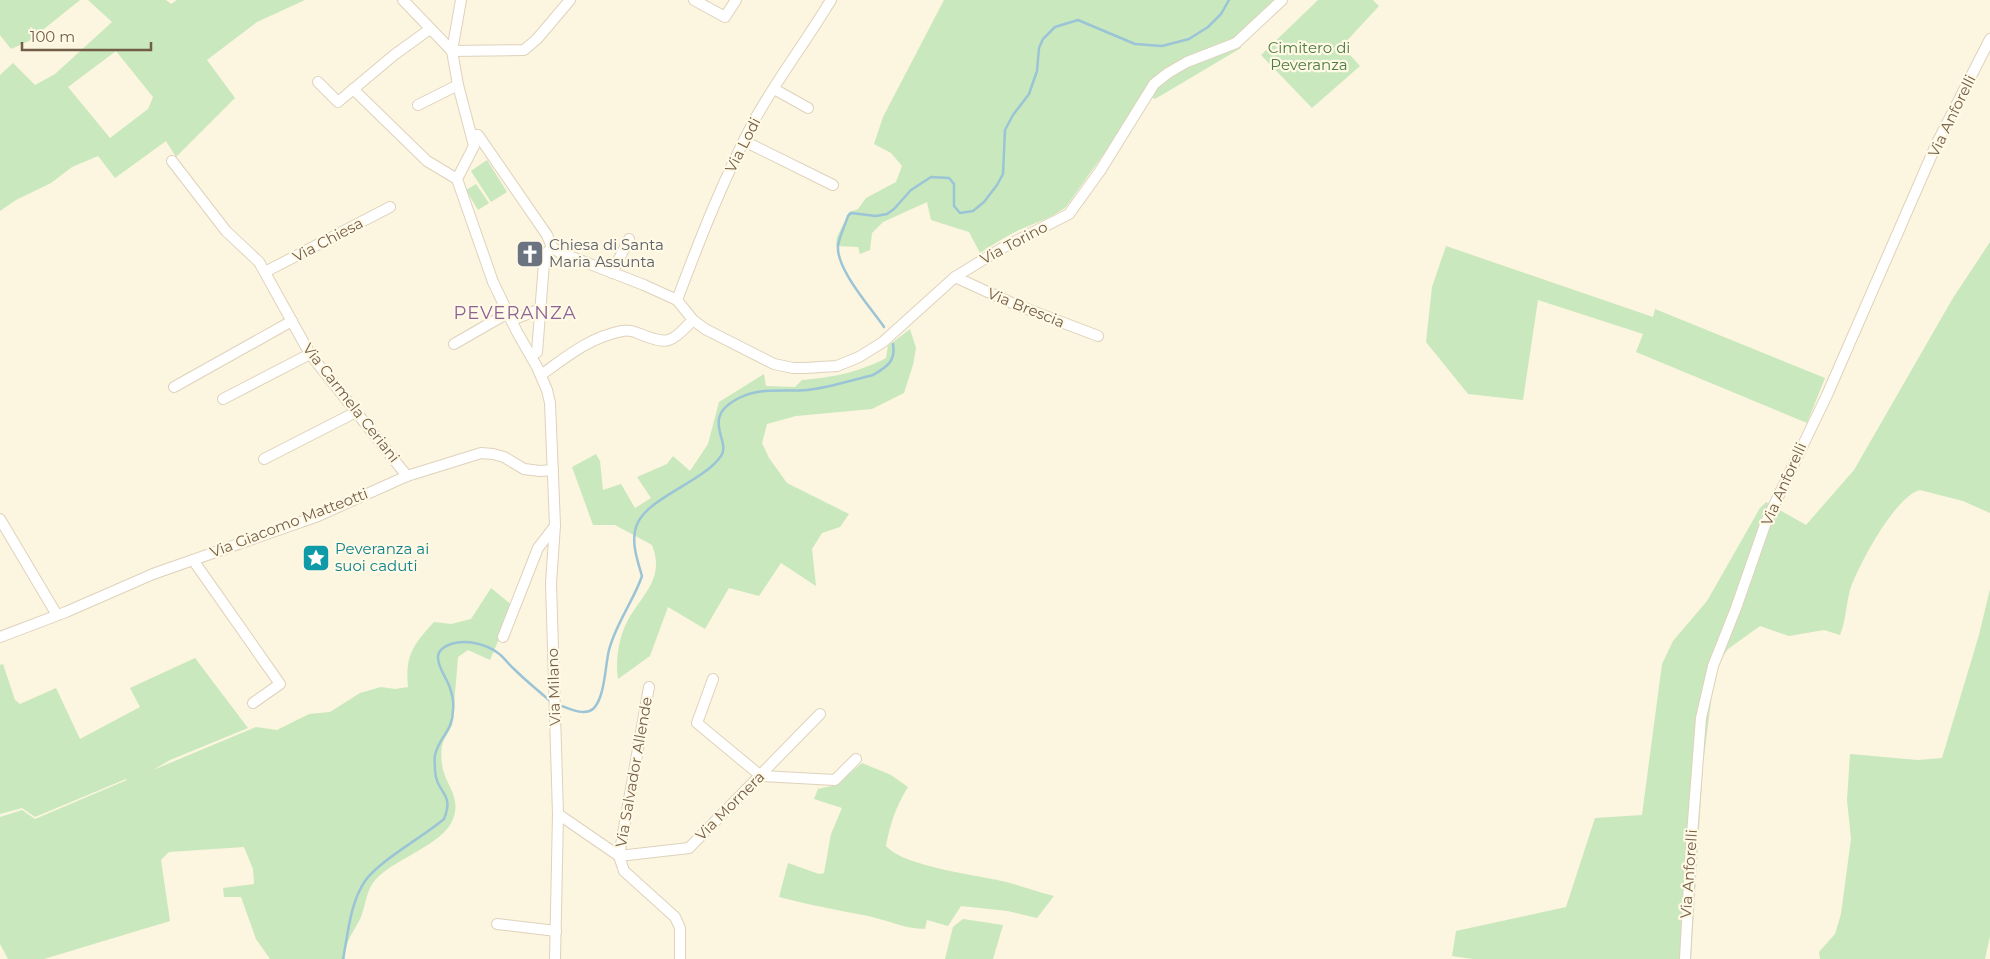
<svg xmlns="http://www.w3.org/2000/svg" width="1990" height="959" font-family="Montserrat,sans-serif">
<rect width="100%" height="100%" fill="#fcf5df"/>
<g fill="#c9e8be" fill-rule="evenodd">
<path d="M0 0H80L29 41 11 49 0 35Z"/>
<path d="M88 0H166L171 4 177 0H305L257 22 207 60 235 98 176 157 166 141 115 178 98 156 72 167 51 183 16 200 0 211V75L13 63 35 85 55 74 112 22ZM116 51 153 97 148 109 110 138 68 87Z"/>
<path d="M944 0H1276L1236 37 1241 48 1155 99 1146 94 1066 207C1050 219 1037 222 1019 230 1006 236 993 245 980 253L969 232 931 220 927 202 883 222 872 233 870 250 860 254 858 247 836 246 837 237 849 212 858 209 866 198 896 182 902 166 891 153 874 144 883 117Z"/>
<path d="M1318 0H1373L1379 6 1342 46 1360 66 1312 108 1261 55Z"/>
<path d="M487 160 507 192 491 202 471 171Z"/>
<path d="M476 184 489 203 478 210 466 190Z"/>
<path d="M1990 242V513L1963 501 1920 490C1895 496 1858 566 1850 590 1846 605 1846 620 1840 635L1824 630 1789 636 1760 626 1728 649 1721 659 1714 678 1703 764 1691 959H1473L1452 956 1456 931 1566 907 1595 818 1642 815 1662 664 1673 641 1707 601 1760 508 1766 502 1806 525 1854 470 1953 298Z"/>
<path d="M1446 246 1653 317 1655 309 1825 378 1807 423 1636 352 1643 334 1538 300 1523 400 1468 394 1426 342 1432 287Z"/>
<path d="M910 329 916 348 913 365 904 393 872 409 796 416 767 424 762 443 769 458 787 483 849 514 840 527 822 533 812 549 816 586 781 563 759 596 729 588 705 629 668 607 650 656 618 679C615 660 619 635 629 618 644 593 665 577 652 545L615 525H593L572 467 596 454 600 461 603 490 621 484 635 508 651 498 637 477 667 464 673 456 690 471 708 444 719 402 764 374 766 386 795 387 802 380C834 377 857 373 886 358L888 346Z"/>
<path d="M491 588 513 606 490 660 468 650 458 657C457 673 455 689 454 706 453 712 454 719 452 725 450 731 445 736 443 742 441 748 441 758 442 764 444 784 462 796 453 819 444 844 396 858 376 879 366 890 366 904 361 917 354 932 344 942 345 959H270L256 939 241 897H224L223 888 254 884 253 869 244 847 169 852 161 860 170 921 44 959H8L0 944V817L22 810 35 819 127 780 126 779 35 817 22 808 0 814V665L3 664 15 700 20 704 56 688 80 739 140 707 130 688 195 658 248 728 170 760 153 770 256 727 277 730 309 714 330 712 360 693 381 687 395 689 408 687C405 655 413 645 434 622L451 624 471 619Z"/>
<path d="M1990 589V936L1985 959H1820L1819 952 1835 934 1841 914 1851 839 1847 800 1850 754 1918 760 1942 758 1979 635Z"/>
<path d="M862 763 891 775 908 787C896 806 890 824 886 846 903 866 975 875 1002 881 1020 885 1037 892 1054 896L1037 918 1008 911 961 906 948 926 927 920 925 929C905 929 887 920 868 916 838 910 809 905 779 897L788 863 819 874 824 873 831 834 842 808 814 799 818 789 836 785Z"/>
<path d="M963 919 1003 925 993 959H945L953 927Z"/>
</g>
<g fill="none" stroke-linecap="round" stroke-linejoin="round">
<g stroke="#9bc4d6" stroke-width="2.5">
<path d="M884 327C871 308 836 269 838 246 839 237 845 226 848 216L851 213 876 216 887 214 894 209 911 190 931 177 949 178 954 184V206L960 213 973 211 984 202 997 185 1003 174 1005 130 1013 115 1029 94 1037 71 1039 48 1043 39 1055 27 1078 20 1135 44 1162 46 1189 39 1208 27 1221 14 1229 0"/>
<path d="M556 704C566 707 583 717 593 709 605 698 605 666 609 650 616 623 633 602 642 576 638 562 632 546 635 531 640 499 702 484 721 456 732 441 699 418 739 398 761 387 784 392 807 390 829 388 852 380 873 375 887 367 896 361 893 344"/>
<path d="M343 959C348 934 350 903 365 881 380 860 423 837 444 819 455 792 436 794 435 770 435 765 434 759 435 755 439 737 453 731 453 710 454 704 452 694 450 688 447 678 437 667 438 656 439 649 445 646 451 644 466 639 486 644 498 653 504 657 508 664 514 669 526 681 539 691 551 702"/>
</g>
<g stroke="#dfd2bc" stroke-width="12">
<g id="minor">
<path d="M403 0 452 51"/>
<path d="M461 0 452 51 458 85 474 146 457 179 493 282 517 332 537 367 547 390 550 403 555 525 551 583 558 814 555 959"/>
<path d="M694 0 725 17 736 0"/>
<path d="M452 51 524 50 537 39 570 0"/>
<path d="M318 82 338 102 394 55 430 29"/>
<path d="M353 89 427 161 457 179"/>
<path d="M774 89 808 108"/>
<path d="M418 105 458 85"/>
<path d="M472 135H478L547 235 552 247 559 252 644 285 677 300 693 320 705 329 774 364 793 368H805L837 366 859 357 883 342 955 277 1004 247 1069 214 1100 171 1154 84 1168 73 1187 62 1236 43 1282 0"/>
<path d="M744 141 833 185"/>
<path d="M172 161 226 231 259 262 310 354 407 476"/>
<path d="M265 272 390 207"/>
<path d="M612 273 629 239"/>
<path d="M955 277 1014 304 1098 336"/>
<path d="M677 300C700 239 724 177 755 119 778 78 807 40 831 0"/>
<path d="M511 320 541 309"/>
<path d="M454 344 508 313"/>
<path d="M531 356 537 352 544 263 546 254 552 247"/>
<path d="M541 375C566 357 590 337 622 331 628 330 634 331 640 334 670 346 671 342 693 320"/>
<path d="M174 387 292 321"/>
<path d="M223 399 310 354"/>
<path d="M264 459 356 412"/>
<path d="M0 519 57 615"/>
<path d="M193 560 280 684 253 703"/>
<path d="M0 637 66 612 153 574 318 516 407 476 465 458 481 453 493 454 504 457 524 469 540 471 553 470"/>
<path d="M503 637 538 548 555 526"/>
<path d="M713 679 697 723 761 776 835 780 856 759"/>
<path d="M649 687 619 856 624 871 675 917 680 928V959"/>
<path d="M558 814 619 856"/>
<path d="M619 856 689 848 820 714"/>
<path d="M497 924 556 931"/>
<path d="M1685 959 1691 848 1701 718 1713 666 1736 608 1766 522 1827 395 1936 145 1990 39"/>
</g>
</g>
<use href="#minor" stroke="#fff" stroke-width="10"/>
</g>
<defs>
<g id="church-square" transform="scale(1.4375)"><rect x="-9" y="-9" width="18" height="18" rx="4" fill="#6b7280" stroke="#fff9e5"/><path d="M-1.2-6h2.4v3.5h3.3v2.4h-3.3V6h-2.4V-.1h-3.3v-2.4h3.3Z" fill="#fff"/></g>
<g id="sight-square" transform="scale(1.4375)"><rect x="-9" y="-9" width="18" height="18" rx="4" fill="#0f9aa8" stroke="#fff9e5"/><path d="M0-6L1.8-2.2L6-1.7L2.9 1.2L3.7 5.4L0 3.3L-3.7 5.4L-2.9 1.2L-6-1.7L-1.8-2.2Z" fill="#fff"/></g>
</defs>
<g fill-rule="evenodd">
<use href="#church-square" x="530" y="254"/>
<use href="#sight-square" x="316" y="558"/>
</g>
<g text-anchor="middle" stroke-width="4.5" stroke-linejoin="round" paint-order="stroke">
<g font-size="15" fill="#4b7d42" stroke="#fff9e5">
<text x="1309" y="53">Cimitero di<tspan x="1309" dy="17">Peveranza</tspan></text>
</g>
<g font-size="15" fill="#725d47" stroke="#fff9e5">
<text transform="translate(1952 116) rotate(-64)" y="5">Via Anforelli</text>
<text transform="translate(743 145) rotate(-63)" y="5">Via Lodi</text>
<text transform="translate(328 240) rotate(-28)" y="5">Via Chiesa</text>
<text transform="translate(1014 243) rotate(-28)" y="5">Via Torino</text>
<text transform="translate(1026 308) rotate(22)" y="5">Via Brescia</text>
<text transform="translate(351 403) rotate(52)" y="5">Via Carmela Ceriani</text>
<text transform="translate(1784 484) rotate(-66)" y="5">Via Anforelli</text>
<text transform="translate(289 523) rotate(-21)" y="5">Via Giacomo Matteotti</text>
<text transform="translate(554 687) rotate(-92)" y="5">Via Milano</text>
<text transform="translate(634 772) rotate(-80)" y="5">Via Salvador Allende</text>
<text transform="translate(730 806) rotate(-45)" y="5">Via Mornera</text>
<text transform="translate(1689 874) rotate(-86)" y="5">Via Anforelli</text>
</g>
<g font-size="15" fill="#5b616d" stroke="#fff9e5" text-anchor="start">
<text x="549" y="250">Chiesa di Santa<tspan x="549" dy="17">Maria Assunta</tspan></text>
</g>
<g font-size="15" fill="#0d838f" stroke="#fff9e5" text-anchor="start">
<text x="335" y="554">Peveranza ai<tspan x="335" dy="17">suoi caduti</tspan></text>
</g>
<g font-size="18" letter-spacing="1" fill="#8b6395" stroke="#fff9e5">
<text x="515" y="319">PEVERANZA</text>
</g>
</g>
<path d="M22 42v8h129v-8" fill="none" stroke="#725d47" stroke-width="2.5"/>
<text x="30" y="42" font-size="15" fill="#725d47" stroke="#fff9e5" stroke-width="4" paint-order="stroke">100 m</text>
</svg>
